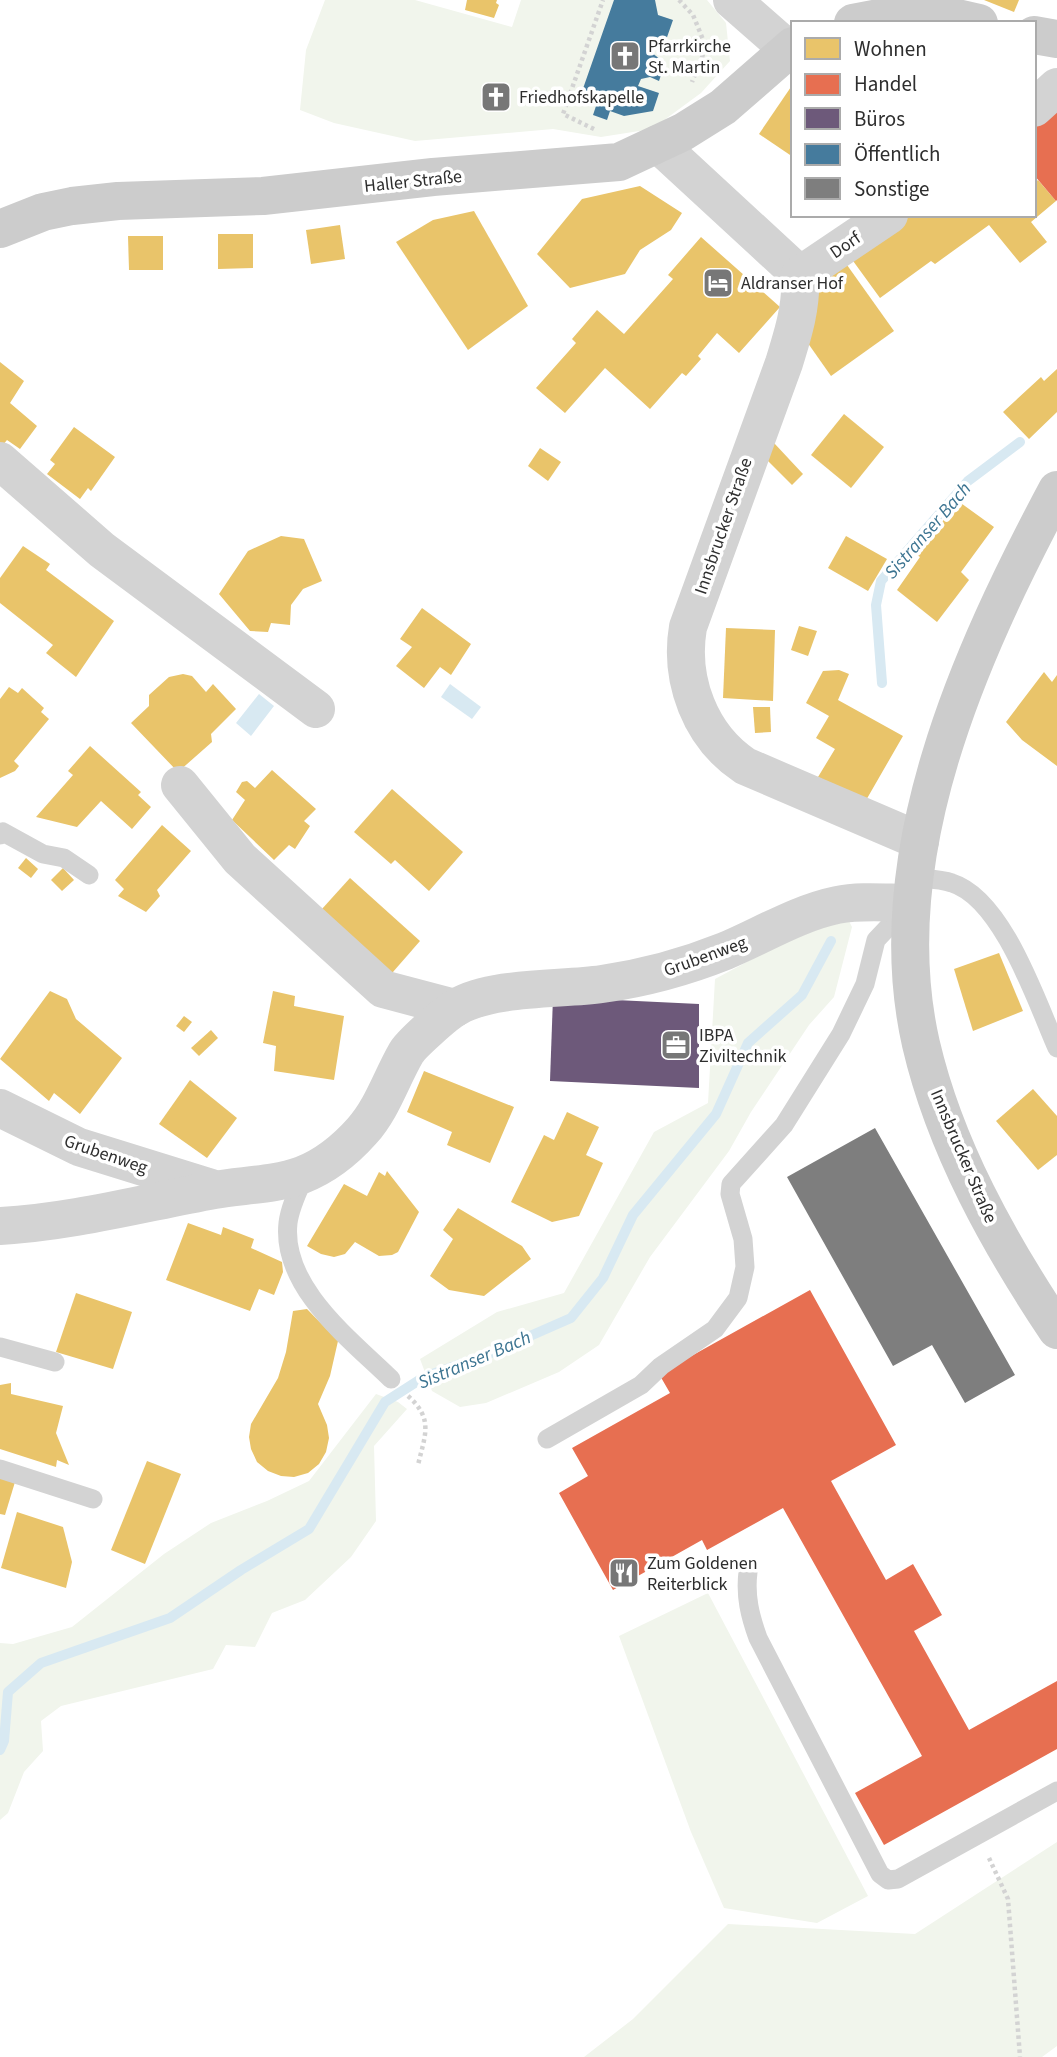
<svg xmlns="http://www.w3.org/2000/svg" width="1057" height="2057" font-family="'Source Sans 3',sans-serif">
<rect width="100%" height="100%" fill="#fff"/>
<g fill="#f1f5ec">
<path d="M325 0H415L512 27 521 0H707L726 23 730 61 701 93 652 129 601 137 553 129 415 141 334 123 300 110 306 50Z"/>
<path d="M846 915 852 927 834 997 809 1025 751 1112 729 1151 650 1257 599 1345 559 1372 486 1403 460 1407 432 1391 420 1359 497 1312 564 1293 654 1132 708 1103 715 979 801 933Z"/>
<path d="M376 1394 398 1402 407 1409 374 1446 376 1521 351 1557 305 1600 272 1613 255 1647 226 1645 213 1669 61 1706 41 1721 43 1751 24 1772 8 1813 0 1820V1643L13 1644 72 1627 164 1554 211 1523 267 1501 309 1481Z"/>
<path d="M708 1593 868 1896 817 1923 724 1908 691 1832 619 1636Z"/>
<path d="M1057 1842V2046L1042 2057H584L633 2019 728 1924 915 1934Z"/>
</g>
<g fill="#d8e9f2">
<path d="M450 684 481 707 472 719 441 697Z"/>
<path d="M259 694 274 706 251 736 236 723Z"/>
</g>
<g fill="#e9c46a">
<path d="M467 0H497L496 3 499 5 494 18 465 10Z"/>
<path d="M984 0H1019L1014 12Z"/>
<path d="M793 84V157L759 134Z"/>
<path d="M1038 180 1056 201 1031 222 1047 242 1020 263 989 225 935 264 931 261 880 298 848 254 902 215H1034V183Z"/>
<path d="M640 186 682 213 671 230 640 250 625 274 570 288 537 254 582 199Z"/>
<path d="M474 211 528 306 468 350 396 242 433 220Z"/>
<path d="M340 225 345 259 311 264 306 230Z"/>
<path d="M218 234H253V268L218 269Z"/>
<path d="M128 236H163V270H129Z"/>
<path d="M701 237 780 307 739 353 717 333 698 356 701 359 686 376 682 373 650 409 605 368 565 413 536 388 576 343 572 339 597 310 624 334 673 279 668 275Z"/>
<path d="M847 265 894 331 831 376 805 339V295Z"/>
<path d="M0 362 24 381 10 403 37 426 20 449 7 440 2 446 0 444Z"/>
<path d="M1057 369V412L1029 439 1003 412 1041 377 1044 381Z"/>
<path d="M844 414 884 447 851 488 811 455Z"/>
<path d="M74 427 115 457 91 491 88 488 80 499 47 474 55 464 50 460Z"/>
<path d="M774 443 803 474 792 485 762 455Z"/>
<path d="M540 448 561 462 548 481 528 466Z"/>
<path d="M958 501 994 527 961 572 969 580 937 622 897 590 920 557 917 555Z"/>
<path d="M281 536 304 539 322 581 303 589 291 605 290 625 271 623 268 632 250 631 219 594 248 551Z"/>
<path d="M846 536 887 559 868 591 828 568Z"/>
<path d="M23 546 50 564 46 570 114 621 76 677 46 653 53 645 0 603V578Z"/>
<path d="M422 608 471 644 451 675 440 667 424 688 396 666 412 647 400 639Z"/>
<path d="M799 626 817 631 808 656 791 650Z"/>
<path d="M726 628 775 630 773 701 723 698Z"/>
<path d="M839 670 849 674 838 700 903 736 865 802 818 777 835 749 816 738 829 716 806 703 823 671Z"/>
<path d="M1044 672 1052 682 1057 675V766L1022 740 1006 722Z"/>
<path d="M183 674 192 676 206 692 213 684 236 709 211 734 212 742 178 772 131 723 149 706V695L169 677Z"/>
<path d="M9 687 18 693 22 688 44 708 41 712 49 719 14 761 19 766 15 771 0 778V699Z"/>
<path d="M753 707H770L771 732 755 733Z"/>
<path d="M90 746 141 792 138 795 151 807 132 829 101 801 77 827 36 817 73 775 68 771Z"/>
<path d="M272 770 316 809 304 821 310 826 295 849 289 845 274 860 232 820 245 800 236 792 242 782 247 781 255 788Z"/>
<path d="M392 789 463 852 429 891 395 860 391 864 354 832Z"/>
<path d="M162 825 191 851 157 890 160 896 146 912 118 896 124 889 115 880Z"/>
<path d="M26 858 38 869 31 878 18 868Z"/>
<path d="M63 868 74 880 62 891 51 880Z"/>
<path d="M350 878 420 941 386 980 312 920Z"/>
<path d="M999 953 1023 1011 973 1031 954 969Z"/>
<path d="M50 991 67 999 76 1019 122 1058 80 1114 54 1093 49 1101 0 1059Z"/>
<path d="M273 991 295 996 294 1006 344 1016 334 1080 274 1071 276 1046 263 1043Z"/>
<path d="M184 1016 192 1022 184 1032 176 1026Z"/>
<path d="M211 1030 218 1038 199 1056 191 1048Z"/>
<path d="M424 1071 514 1107 490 1163 447 1145 452 1132 407 1112Z"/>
<path d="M190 1080 237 1118 207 1158 159 1124Z"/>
<path d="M1033 1089 1057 1116V1155L1038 1170 996 1121Z"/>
<path d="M567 1112 599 1127 586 1155 603 1163 579 1216 552 1222 511 1202 544 1135 554 1140Z"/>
<path d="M387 1171 419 1212 398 1252 392 1255 379 1256 355 1242 345 1254 334 1257 321 1254 307 1246 344 1184 367 1196 379 1172 385 1176Z"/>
<path d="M458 1208 522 1246 531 1259 484 1296 449 1290 430 1276 453 1239 443 1230Z"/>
<path d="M188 1223 221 1235 223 1227 254 1239 251 1248 282 1262 283 1272 274 1295 259 1289 250 1311 166 1280Z"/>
<path d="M76 1293 132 1312 113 1369 56 1352Z"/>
<path d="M307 1309 338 1341 330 1376 318 1404 327 1425 329 1438 326 1452 319 1464 308 1473 294 1477 281 1476 268 1471 257 1462 251 1449 249 1437 251 1424 278 1378 286 1352 293 1311Z"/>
<path d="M11 1383V1394L63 1406 56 1433 69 1465 57 1460 56 1467 0 1449V1385Z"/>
<path d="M147 1461 181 1474 145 1564 111 1550Z"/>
<path d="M0 1478 15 1482 5 1515 0 1514Z"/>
<path d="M17 1512 63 1527 72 1562 66 1588 1 1568Z"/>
</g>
<g fill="#e76f51">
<path d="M1057 108V200L1056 201 1034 175V127Z"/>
<path d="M810 1290 896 1445 831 1481 886 1580 913 1564 942 1615 914 1631 969 1730 1057 1681V1749L884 1845 855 1793 922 1756 783 1508 707 1550 702 1540 613 1590 559 1493 588 1476 572 1448 670 1393 659 1374Z"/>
</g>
<path fill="#6d597a" d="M553 997 699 1004V1088L550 1081Z"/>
<g fill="#457b9d">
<path d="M614 0H655L658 15 673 20 665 43 650 38 647 49 665 63 659 81 650 77 641 79 638 86 659 93 653 111 624 116 610 111 607 120 593 115 596 106 579 100Z"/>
<path d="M498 89 503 104 494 106 489 91Z"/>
</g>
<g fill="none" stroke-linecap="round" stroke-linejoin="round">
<g stroke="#d8e9f2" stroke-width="10">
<path d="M882 683 876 605 881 581 968 481 1020 442"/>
<path d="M0 1750 4 1741 8 1692 41 1663 170 1618 241 1570 309 1529 385 1402 424 1377 489 1354 571 1318 603 1278 633 1215 716 1114 748 1043 802 995 831 941"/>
</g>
</g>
<path fill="#7e7e7e" d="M875 1128 1015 1375 965 1403 932 1345 893 1366 787 1177Z"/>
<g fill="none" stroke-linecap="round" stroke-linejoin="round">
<g stroke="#d3d3d3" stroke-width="4.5" stroke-dasharray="3.5 3.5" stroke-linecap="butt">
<path d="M679 0 693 15 706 47 692 82"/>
<path d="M707 47 729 43"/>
<path d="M594 129 563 114 603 0"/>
<path d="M408 1396C434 1419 425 1435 418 1465"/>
<path d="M989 1858 1008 1899 1020 2057"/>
</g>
<g stroke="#d3d3d3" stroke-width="19">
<path d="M0 835 3 832 43 854 64 858 89 875"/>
<path d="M915 878C927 879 941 879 952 883 1003 899 1037 1003 1057 1048"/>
<path d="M306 1173C299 1189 290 1206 288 1223 281 1287 350 1339 391 1379"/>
<path d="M0 1347 55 1362"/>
<path d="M547 1439 641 1385 661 1366 715 1329 738 1298 745 1267 743 1239 730 1194 731 1184 784 1125 841 1034 865 984 876 940 910 904"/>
<path d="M0 1469 93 1499"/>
<path d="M748 1572C745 1596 750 1616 758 1638L880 1874 888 1880 898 1879 1057 1791"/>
</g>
<g stroke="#d3d3d3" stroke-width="38">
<path d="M732 0 788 49"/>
<path d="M1034 108 1057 87"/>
<path d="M658 144 800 275C802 306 793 334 784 363L688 627C679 680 700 736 745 766L920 841"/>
<path d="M800 275 889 215"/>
<path d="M0 461 102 550 316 709"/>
<path d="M180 785 240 859 383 989 455 1008"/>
<path d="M0 1108 79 1147 211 1188"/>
<path d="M0 1226C72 1222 143 1203 214 1190 243 1185 275 1185 302 1175 325 1166 346 1149 362 1131 382 1109 391 1079 406 1053 411 1044 447 1012 457 1007 493 986 560 990 602 984 645 978 685 967 725 951 761 936 798 913 837 905 861 900 887 903 911 903"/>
</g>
<g stroke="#ccc" stroke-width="38">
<path d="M853 23 894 15 935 13 979 23"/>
<path d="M1034 35 1057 39"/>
<path d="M0 229 43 212 72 206 118 201 263 196 433 177 619 162 683 132 723 107 793 46"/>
<path d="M1057 490C970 653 878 856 921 1044 945 1147 999 1243 1057 1330"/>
</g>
</g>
<defs>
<g id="church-square" transform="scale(1.575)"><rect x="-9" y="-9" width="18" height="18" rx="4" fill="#777" stroke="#fff"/><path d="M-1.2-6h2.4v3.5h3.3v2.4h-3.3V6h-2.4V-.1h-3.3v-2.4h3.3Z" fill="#fff"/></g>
<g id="hotel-square" transform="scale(1.575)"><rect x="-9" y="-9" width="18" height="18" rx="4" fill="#777" stroke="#fff"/><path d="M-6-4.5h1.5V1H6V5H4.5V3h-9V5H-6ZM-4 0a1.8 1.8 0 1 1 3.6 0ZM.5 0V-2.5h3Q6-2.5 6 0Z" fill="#fff"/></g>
<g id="office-square" transform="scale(1.575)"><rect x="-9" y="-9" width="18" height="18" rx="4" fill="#777" stroke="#fff"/><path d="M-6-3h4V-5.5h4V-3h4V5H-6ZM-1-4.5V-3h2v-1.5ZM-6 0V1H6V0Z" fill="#fff"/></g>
<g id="restaurant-square" transform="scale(1.575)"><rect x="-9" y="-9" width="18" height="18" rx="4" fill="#777" stroke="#fff"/><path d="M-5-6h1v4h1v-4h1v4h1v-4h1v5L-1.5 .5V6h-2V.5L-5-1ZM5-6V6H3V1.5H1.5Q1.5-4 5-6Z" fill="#fff"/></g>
</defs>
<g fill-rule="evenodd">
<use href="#church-square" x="625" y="56"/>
<use href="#church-square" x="496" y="97"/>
<use href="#hotel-square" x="718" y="283"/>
<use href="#office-square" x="676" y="1045"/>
<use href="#restaurant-square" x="624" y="1573"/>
</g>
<g text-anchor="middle" stroke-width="7" stroke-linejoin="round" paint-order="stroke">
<g font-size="18" fill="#2e2e2e" stroke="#fff" text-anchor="start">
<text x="648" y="52">Pfarrkirche<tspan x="648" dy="21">St. Martin</tspan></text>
<text x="519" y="103">Friedhofskapelle</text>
<text x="741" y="289">Aldranser Hof</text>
<text x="699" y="1041">IBPA<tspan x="699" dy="21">Ziviltechnik</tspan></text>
<text x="647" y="1569">Zum Goldenen<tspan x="647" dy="21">Reiterblick</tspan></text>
</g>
<g font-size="18" fill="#2e2e2e" stroke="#fff">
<text transform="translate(413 181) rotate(-6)" y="6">Haller Straße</text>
<text transform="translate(845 245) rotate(-34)" y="6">Dorf</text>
<text transform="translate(723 526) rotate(-71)" y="6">Innsbrucker Straße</text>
<text transform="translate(705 956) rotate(-20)" y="6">Grubenweg</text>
<text transform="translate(106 1154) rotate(19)" y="6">Grubenweg</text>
<text transform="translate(964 1156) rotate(67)" y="6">Innsbrucker Straße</text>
</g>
<g font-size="19" font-style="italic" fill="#3c7491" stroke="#fff">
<text transform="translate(927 530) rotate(-49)" y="7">Sistranser Bach</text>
<text transform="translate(474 1359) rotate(-23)" y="7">Sistranser Bach</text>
</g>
</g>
<rect x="791" y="21" width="245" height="196" fill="#ffffff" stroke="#ababab" stroke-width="2"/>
<rect x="805" y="38" width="35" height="21" fill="#e9c46a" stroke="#ababab" stroke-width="2"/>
<text x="854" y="56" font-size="21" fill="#2e2e2e">Wohnen</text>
<rect x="805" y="74" width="35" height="21" fill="#e76f51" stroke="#ababab" stroke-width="2"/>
<text x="854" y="91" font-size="21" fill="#2e2e2e">Handel</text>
<rect x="805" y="108" width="35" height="21" fill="#6d597a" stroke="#ababab" stroke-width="2"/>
<text x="854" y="126" font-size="21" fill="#2e2e2e">Büros</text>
<rect x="805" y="144" width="35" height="21" fill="#457b9d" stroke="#ababab" stroke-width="2"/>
<text x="854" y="161" font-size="21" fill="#2e2e2e">Öffentlich</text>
<rect x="805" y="178" width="35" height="21" fill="#7e7e7e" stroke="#ababab" stroke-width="2"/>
<text x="854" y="196" font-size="21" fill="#2e2e2e">Sonstige</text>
</svg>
